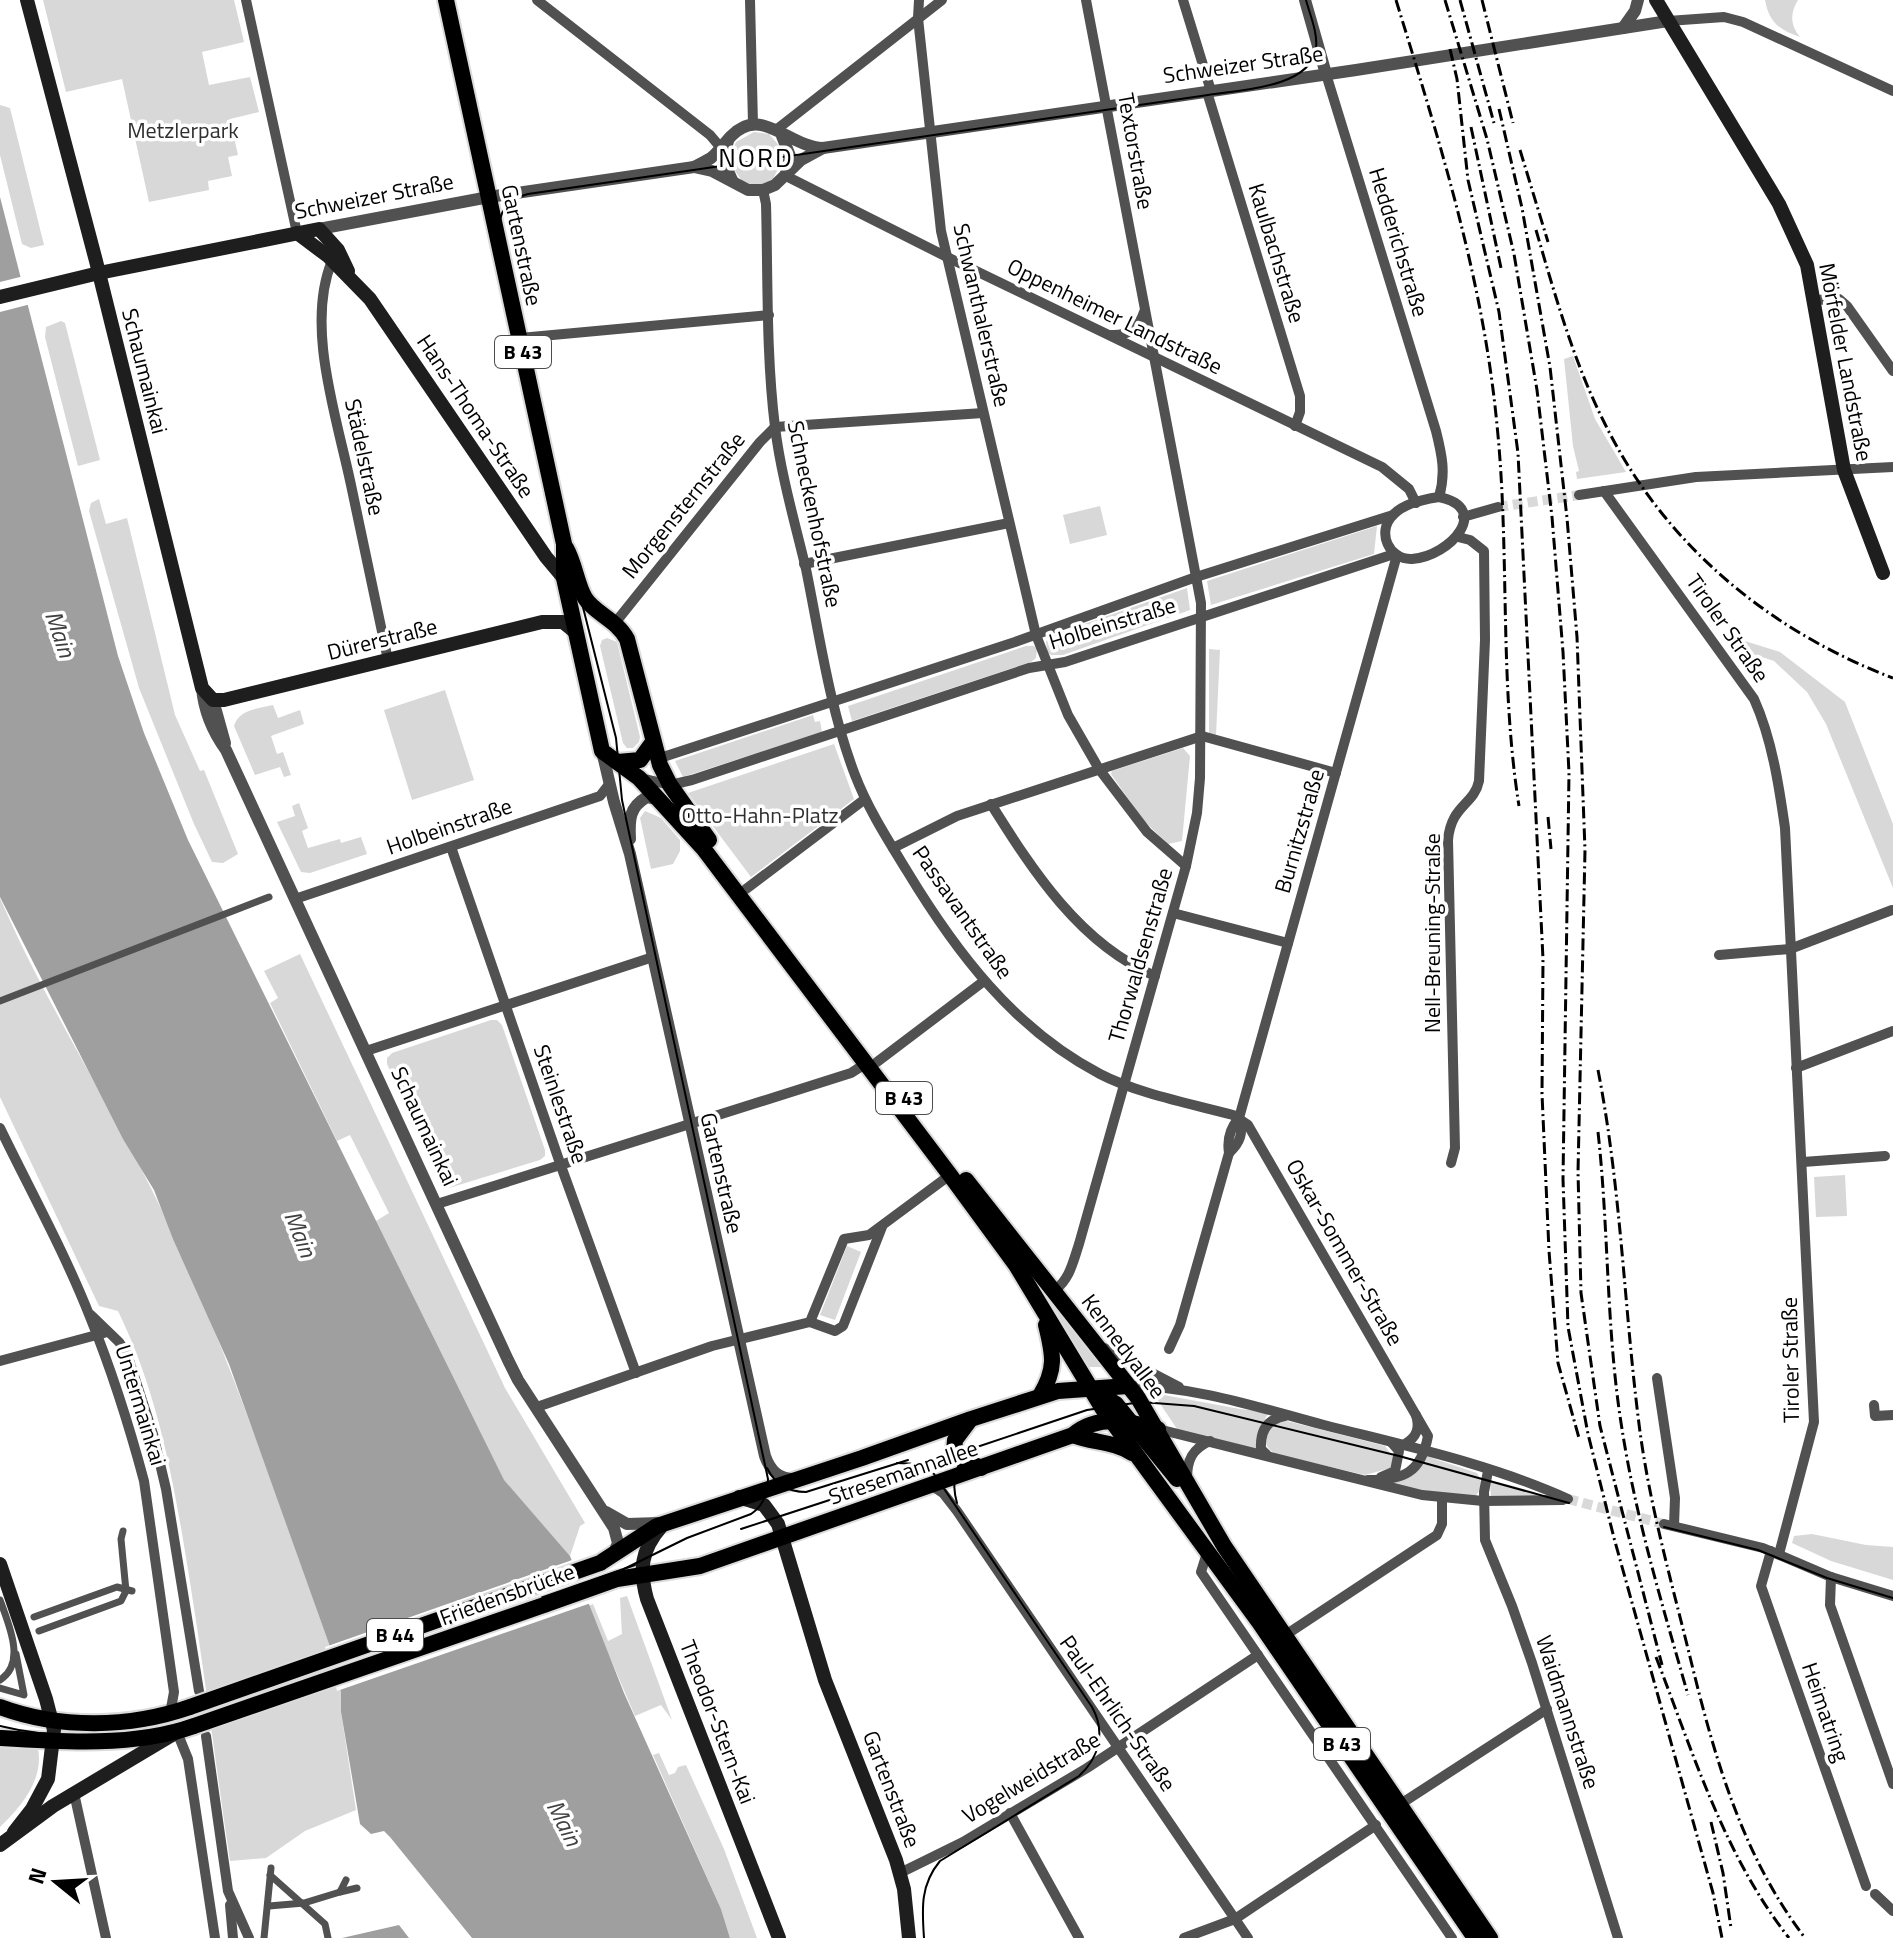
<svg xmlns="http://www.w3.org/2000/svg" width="1893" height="1938" font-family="'Titillium Web',sans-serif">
<rect width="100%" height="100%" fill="#fff"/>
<g fill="#d8d8d8">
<path d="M43 0H234L244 42 202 52 209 85 250 77 259 112 230 119 238 155 228 157 232 176 208 181 209 190 149 202 122 79 66 92Z"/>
<path d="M1765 0H1798C1790 13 1790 25 1800 37 1779 30 1769 22 1765 0Z"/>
<path d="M0 105 10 108 44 245 31 248 22 244 0 155Z"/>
<path d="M754 132 769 134 782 149 730 157 736 142Z"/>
<path d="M783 159 773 179 756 187 742 181 731 165Z"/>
<path d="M61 321 65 323 100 460 78 466 45 337 46 327Z"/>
<path d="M1573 356 1595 419 1626 472 1577 479 1576 472 1579 471 1573 446 1564 359Z"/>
<path d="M99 499 106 524 127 518 175 715 200 771 204 770 238 854 223 863 212 862 194 824 139 688 89 511 91 503Z"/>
<path d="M1100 506 1107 535 1070 544 1063 515Z"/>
<path d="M1377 526 1374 554 1211 605 1207 581Z"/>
<path d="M1187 588 1190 610 1063 655H1051L1047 652 1046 641 1056 634Z"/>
<path d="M607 638 617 642 640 737 639 742 633 748H627L623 743 600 646 602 640Z"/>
<path d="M1745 641 1780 652 1845 702 1893 824V888L1826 724 1807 692 1774 661 1744 651 1735 654 1730 644Z"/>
<path d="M1026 646H1034L1037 649 1036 658 1031 662 852 721 848 706Z"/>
<path d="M1209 649 1220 650 1216 735 1209 734Z"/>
<path d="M445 690 474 780 412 800 384 710Z"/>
<path d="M273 705 278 718 300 710 304 724 271 736 277 754 283 752 291 775 284 777 280 767 255 775 234 726C239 709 258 709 273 705Z"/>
<path d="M813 715 815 722 820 721 822 732 683 777 675 761Z"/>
<path d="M834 744 854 799 751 877 688 793Z"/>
<path d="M1183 748 1190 756 1182 841 1168 844 1142 819 1111 774 1112 771Z"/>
<path d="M299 803 308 828 302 831 308 848 340 839 341 843 361 837 367 854 310 873 301 872 277 822 295 816 292 806Z"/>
<path d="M645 811 661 818 680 840V851L673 864 651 869 640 818Z"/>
<path d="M0 898C43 998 102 1090 151 1188 223 1334 274 1490 329 1644L341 1692V1712L356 1810 305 1831 266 1858 230 1861C216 1768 205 1675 190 1582 175 1489 160 1397 118 1311L99 1306 0 1097Z"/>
<path d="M300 954 505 1388 585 1523 580 1526 570 1556 504 1481 376 1221 389 1213 350 1135 337 1141 270 1003 278 998 264 971Z"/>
<path d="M491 1020H497L502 1025 545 1150V1156L540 1160 449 1188 442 1184 387 1064V1058L392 1053Z"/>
<path d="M1845 1175 1847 1216 1816 1217 1814 1177Z"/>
<path d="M847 1246 861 1252 835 1320 820 1315Z"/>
<path d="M1041 1285 1108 1367H1087Z"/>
<path d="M1153 1393 1240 1409 1269 1412 1261 1426 1259 1451 1179 1432Z"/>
<path d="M1287 1421 1385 1446 1393 1457 1391 1468 1365 1475 1275 1454C1262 1446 1265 1436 1272 1424Z"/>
<path d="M1426 1456 1477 1473C1483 1482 1481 1489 1475 1497L1444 1495 1385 1483Z"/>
<path d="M1490 1480 1535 1492 1537 1494 1535 1497H1491Z"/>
<path d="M1812 1534 1866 1545 1893 1547V1580L1831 1561 1792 1543 1794 1536Z"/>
<path d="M627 1596 672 1720 661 1705 635 1716 588 1606 593 1604 608 1641 622 1634 620 1598Z"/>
<path d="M0 1748 38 1749C44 1779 21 1807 0 1827Z"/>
<path d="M659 1753 669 1775 675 1773 678 1767 686 1765 724 1849 757 1938H730L721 1909 653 1755Z"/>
</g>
<g fill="#9f9f9f">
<path d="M0 197 118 656 144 733 188 840 504 1480 570 1556 624 1693 721 1909 730 1938H472L390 1837 384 1831 371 1834 360 1824 341 1712V1692L329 1644 229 1364 173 1239 154 1190 123 1139 0 897Z"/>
<path d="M399 1925 409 1938H342Z"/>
</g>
<g fill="#fff">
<path d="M24 276 31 304 0 312V282Z"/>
<path d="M575 1559 591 1603 337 1691 325 1647Z"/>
</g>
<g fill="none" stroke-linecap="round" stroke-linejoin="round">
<g stroke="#d9d9d9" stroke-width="10" stroke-dasharray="10 5" stroke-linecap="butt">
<path d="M1498 507 1579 495"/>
<path d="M1568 1499 1664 1524"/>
</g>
<g stroke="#dbdbdb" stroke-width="20">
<g id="primary">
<path d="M446 0 564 544V578L602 751 639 778 703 848 950 1175 1016 1265 1103 1409 1259 1622 1475 1938"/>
<path d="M566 548C575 564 577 585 585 598 594 613 617 620 627 639L660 765 670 785 709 840"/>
<path d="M618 762 640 760 653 742"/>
<path d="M966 1180 1138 1398 1224 1546 1490 1938"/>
<path d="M1092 1389 1116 1404 1177 1479"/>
<path d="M1040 1396C1057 1368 1053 1354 1046 1325"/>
<path d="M970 1420 955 1440 954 1451 962 1459 981 1468"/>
<path d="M1073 1435C1093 1443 1113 1441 1132 1453"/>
<path d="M600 1563 657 1526 862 1458 971 1419 1058 1391 1128 1386"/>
<path d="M544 1605 617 1579 700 1566 1073 1435C1098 1414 1129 1421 1158 1429"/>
<path d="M0 1707C59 1729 130 1728 190 1707"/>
<path d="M0 1738C61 1742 135 1747 194 1726"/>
</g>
</g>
<g stroke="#515151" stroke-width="7">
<path d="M0 1001 269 897"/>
<path d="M0 1600C8 1623 27 1663 0 1680"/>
<path d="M34 1617 117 1587 132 1591"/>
<path d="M39 1631 121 1601 126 1591 121 1539 123 1531"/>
<path d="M0 1688 24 1695 16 1654"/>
<path d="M270 1875 325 1924 328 1938"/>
<path d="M340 1892 357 1888"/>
<path d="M269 1906 304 1903 340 1892 346 1880"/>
<path d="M264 1938 271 1868"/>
</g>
<g stroke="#515151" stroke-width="10">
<path d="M246 0 297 233"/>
<path d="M537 0 710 135 721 148"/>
<path d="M750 0 753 124"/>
<path d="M919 0 918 18 941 231 1036 635 1068 715 1099 769 1147 832 1186 866"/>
<path d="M1183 0 1211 91"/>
<path d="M1668 21 1724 17 1743 22 1893 91"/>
<path d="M1326 74 1436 431C1442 455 1446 473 1439 497"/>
<path d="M1207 92 1300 396V412L1295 426"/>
<path d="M776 130 942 0"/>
<path d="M786 176 945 256 1382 467 1409 489 1416 503"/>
<path d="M763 190 766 204C768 278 766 354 775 427 781 475 795 523 806 569 820 638 830 710 855 775 868 809 888 840 907 871 956 952 1014 1029 1100 1074 1136 1093 1192 1104 1233 1115L1248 1125 1428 1436C1421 1473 1404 1480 1368 1480"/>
<path d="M332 261C305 326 337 418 351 485 363 543 376 602 388 660"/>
<path d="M1814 300 1839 299 1847 306 1893 371"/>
<path d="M1111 335C1128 336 1139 328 1144 312"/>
<path d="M520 338 769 315"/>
<path d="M1604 491 1754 699C1772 739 1779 786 1785 828L1814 1422 1779 1554"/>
<path d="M1579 495 1696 477 1893 467"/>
<path d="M1439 497C1492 508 1451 556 1412 559 1389 560 1376 532 1393 515 1403 504 1425 499 1439 497Z"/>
<path d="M1463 517 1498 507"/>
<path d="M804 564 1009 523"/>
<path d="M615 623 760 442 775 427 983 413"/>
<path d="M657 759 1015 642 1196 577 1393 515"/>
<path d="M641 778 670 785 692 780 1029 668 1065 662 1394 554"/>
<path d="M991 804C1033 871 1080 944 1155 976"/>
<path d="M451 847 561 1166 636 1373"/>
<path d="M893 848 957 816 1202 736 1336 773"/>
<path d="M746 889 865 799"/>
<path d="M295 899 600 796 610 783"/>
<path d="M1173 913 1288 943"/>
<path d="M1719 955 1790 949 1892 910"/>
<path d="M366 1051 653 957"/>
<path d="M877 1062 984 981"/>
<path d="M1796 1068 1893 1031"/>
<path d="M0 1128C30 1190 65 1253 90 1317 112 1371 129 1425 144 1481L174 1692 170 1714"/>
<path d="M1229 1153C1240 1143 1244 1133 1239 1118"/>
<path d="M1803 1162 1885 1156"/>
<path d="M1451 1163 1455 1148 1448 840C1451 805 1474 805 1479 781L1485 640 1484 551 1470 540 1458 537"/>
<path d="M437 1204 851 1073 865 1064"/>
<path d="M1054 1291C1070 1279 1073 1262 1079 1244L1186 866 1197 813 1200 778 1201 603 1086 0"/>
<path d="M91 1315 119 1342 127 1354 153 1434 166 1489 199 1691"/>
<path d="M810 1322 835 1331 843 1326 882 1227"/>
<path d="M1104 1348 1179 1387"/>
<path d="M1169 1349 1180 1325 1229 1153C1227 1140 1230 1128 1239 1118L1397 555"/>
<path d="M0 1361 104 1333"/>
<path d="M1657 1378 1675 1498 1674 1526"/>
<path d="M1128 1386C1196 1386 1260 1408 1324 1425 1406 1446 1491 1464 1568 1499"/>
<path d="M1874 1405 1875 1416 1893 1415"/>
<path d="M537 1407 712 1346 810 1322 844 1239 869 1235 950 1175"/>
<path d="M1158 1429 1422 1495 1483 1501 1563 1500"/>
<path d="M1405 1444C1417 1437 1420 1428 1416 1415"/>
<path d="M1267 1455 1261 1449C1260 1431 1267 1419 1285 1416"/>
<path d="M1488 1471 1484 1492 1485 1540 1512 1606 1532 1663 1618 1938"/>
<path d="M1381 1477 1395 1471 1399 1451 1391 1442"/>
<path d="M1187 1479C1187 1460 1192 1449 1210 1441"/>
<path d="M931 1485 943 1493 957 1511 1248 1938"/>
<path d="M1664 1524 1763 1548 1831 1577 1893 1596"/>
<path d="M1771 1551 1761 1586 1866 1886"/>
<path d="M1207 1553 1201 1572 1452 1938"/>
<path d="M1831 1577 1830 1605 1893 1784"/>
<path d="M1284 1636 1437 1535 1442 1524V1499"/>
<path d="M177 1732 188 1759 215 1938"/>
<path d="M206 1736 228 1891 249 1938"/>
<path d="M74 1793 106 1938"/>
<path d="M1399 1805 1547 1709"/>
<path d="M1010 1813 1079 1938"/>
<path d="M900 1873 963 1842 1087 1768 1258 1655"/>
<path d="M1875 1894 1893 1911"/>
<path d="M230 1905 233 1938"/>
<path d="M1184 1938 1235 1919 1376 1825"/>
</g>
<g stroke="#515151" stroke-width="12">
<path d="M1305 0 1326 74"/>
<path d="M1623 28 1635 11 1638 0"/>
<path d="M782 136 790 156 786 174"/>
<path d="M728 141 723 160 732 180"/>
<path d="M694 167 712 171 748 190H763L775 185 801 160 823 148"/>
<path d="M319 229 489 197 694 167C699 164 706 161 711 158 722 149 729 134 742 128 767 114 793 147 823 148L1356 70 1668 21"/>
<path d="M202 688C204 711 213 732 226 750L508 1360 518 1380 614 1528 618 1543 613 1556"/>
<path d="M213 700 225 743"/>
<path d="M602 751 614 802 630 854 765 1456C770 1470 778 1479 794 1479"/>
<path d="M630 839C629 820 629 807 647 797L658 799"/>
<path d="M606 1512 627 1524 660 1523"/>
</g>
<g stroke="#1e1e1e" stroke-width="14">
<path d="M27 0 96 261 202 688 213 700H224L542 622H563L574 631"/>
<path d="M1656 0 1779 204 1807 265 1844 470 1883 573"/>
<path d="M297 233 329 257 370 299 546 557 567 582"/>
<path d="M0 297 99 273 319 229 338 250 348 271"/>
<path d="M739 1497 764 1505 778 1524 825 1680 896 1860 904 1889 909 1938"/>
<path d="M661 1527C641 1550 639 1570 647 1599L779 1938"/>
<path d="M0 1564 46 1699 54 1730 48 1779 32 1809 14 1832"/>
<path d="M0 1845 53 1806 177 1732"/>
</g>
<use href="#primary" stroke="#000" stroke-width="16"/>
<g stroke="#000" stroke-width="2">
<path d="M897 1463 919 1464 934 1474 1092 1707C1106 1732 1099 1758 1079 1776L940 1861C920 1885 922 1909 924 1938"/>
<path d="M767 1468C775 1484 788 1492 806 1492L908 1460"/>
<path d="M957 1503C951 1482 955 1463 972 1449"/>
<path d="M1664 1527 1758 1550 1827 1578 1893 1598"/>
<path d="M741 1529 903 1476 962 1452 1087 1410 1141 1402 1194 1406 1399 1456 1569 1503"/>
<path d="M624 1569 687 1538 751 1514C763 1506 768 1493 768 1479L622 800 616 738 567 544 501 237C496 215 505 200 528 194L1208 95C1239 90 1310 88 1316 49 1318 33 1310 15 1306 0"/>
<path d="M0 1726C52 1739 113 1738 165 1729L635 1565"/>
</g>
<g stroke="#000" stroke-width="3" stroke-dasharray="12 4 2 4" stroke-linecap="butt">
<path d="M1396 0C1439 140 1483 278 1497 425 1510 552 1499 680 1519 806"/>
<path d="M1445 0 1487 139 1514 254 1537 390 1552 517 1563 652 1569 773 1563 1179 1568 1327 1588 1434 1614 1538 1713 1893 1722 1938"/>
<path d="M1460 0 1494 123"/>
<path d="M1482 0 1513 123"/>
<path d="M1450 49 1457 79 1468 180 1499 312 1518 453 1543 959 1542 1094 1549 1251 1558 1363 1579 1438"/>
<path d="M1499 109 1522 208 1550 367 1567 518 1577 637 1585 850 1578 1172 1581 1293 1600 1426 1662 1665"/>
<path d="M1471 127 1501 268"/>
<path d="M1520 150 1548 242"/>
<path d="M1536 230C1555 295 1574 363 1605 424 1664 544 1769 631 1893 678"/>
<path d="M1548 817 1551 849"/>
<path d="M1598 1070C1621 1188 1624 1306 1639 1424 1649 1504 1672 1583 1691 1661 1715 1759 1743 1857 1805 1938"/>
<path d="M1598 1132C1609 1231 1606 1331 1622 1429 1636 1519 1663 1607 1688 1695"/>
<path d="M1656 1657C1693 1753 1725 1857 1789 1938"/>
<path d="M1711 1822 1723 1873 1731 1928"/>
</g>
<g stroke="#dbdbdb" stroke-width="20" stroke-linecap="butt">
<g id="primary-bridge">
<path d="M190 1707 600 1563"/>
<path d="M194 1726 544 1605"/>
</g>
</g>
<use href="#primary-bridge" stroke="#000" stroke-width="16"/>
</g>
<g text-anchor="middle" stroke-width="7" stroke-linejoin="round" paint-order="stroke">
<g fill="#fff" stroke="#4c4c4c" stroke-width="2">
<rect x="495" y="336" width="56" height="32" rx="6"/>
<rect x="876" y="1082" width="56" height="32" rx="6"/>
<rect x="367" y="1619" width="56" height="32" rx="6"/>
<rect x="1314" y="1728" width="56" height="32" rx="6"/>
</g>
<g font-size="20" font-weight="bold" fill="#000">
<text x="523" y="359">B 43</text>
<text x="904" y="1105">B 43</text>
<text x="395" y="1642">B 44</text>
<text x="1342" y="1751">B 43</text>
</g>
<g font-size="22" fill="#000" stroke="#fff">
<text transform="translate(1243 64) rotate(-8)" y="8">Schweizer Straße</text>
<text transform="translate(1136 151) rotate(80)" y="8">Textorstraße</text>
<text transform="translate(374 196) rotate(-11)" y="8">Schweizer Straße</text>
<text transform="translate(1399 242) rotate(73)" y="8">Hedderichstraße</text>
<text transform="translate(522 245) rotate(78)" y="8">Gartenstraße</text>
<text transform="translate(1277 253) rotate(73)" y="8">Kaulbachstraße</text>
<text transform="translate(982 315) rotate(77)" y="8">Schwanthalerstraße</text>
<text transform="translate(1115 316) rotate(26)" y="8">Oppenheimer Landstraße</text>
<text transform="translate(1846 362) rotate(79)" y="8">Mörfelder Landstraße</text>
<text transform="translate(145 371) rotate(76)" y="8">Schaumainkai</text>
<text transform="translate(476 416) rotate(56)" y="8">Hans-Thoma-Straße</text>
<text transform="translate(365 457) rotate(78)" y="8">Städelstraße</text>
<text transform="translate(683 505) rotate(-51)" y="8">Morgensternstraße</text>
<text transform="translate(815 514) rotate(78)" y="8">Schneckenhofstraße</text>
<text transform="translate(1112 623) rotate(-17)" y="8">Holbeinstraße</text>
<text transform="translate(1728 628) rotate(55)" y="8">Tiroler Straße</text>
<text transform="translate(382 639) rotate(-14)" y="8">Dürerstraße</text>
<text transform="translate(449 826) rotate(-19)" y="8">Holbeinstraße</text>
<text transform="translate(1299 831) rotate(-74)" y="8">Burnitzstraße</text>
<text transform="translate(963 912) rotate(55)" y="8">Passavantstraße</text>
<text transform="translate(1432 933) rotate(-90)" y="8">Nell-Breuning-Straße</text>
<text transform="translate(1140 955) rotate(-74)" y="8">Thorwaldsenstraße</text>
<text transform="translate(561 1104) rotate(71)" y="8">Steinlestraße</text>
<text transform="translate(425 1126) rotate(65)" y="8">Schaumainkai</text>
<text transform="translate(722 1173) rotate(77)" y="8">Gartenstraße</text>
<text transform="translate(1345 1252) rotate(60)" y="8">Oskar-Sommer-Straße</text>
<text transform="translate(1124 1346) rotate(53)" y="8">Kennedyallee</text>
<text transform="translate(1790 1360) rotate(-91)" y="8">Tiroler Straße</text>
<text transform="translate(141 1405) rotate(73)" y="8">Untermainkai</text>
<text transform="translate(903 1472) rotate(-19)" y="8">Stresemannallee</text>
<text transform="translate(507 1594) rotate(-20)" y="8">Friedensbrücke</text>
<text transform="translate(1568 1712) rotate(72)" y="8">Waidmannstraße</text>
<text transform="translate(1826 1712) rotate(71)" y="8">Heimatring</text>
<text transform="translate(1118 1713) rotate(55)" y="8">Paul-Ehrlich-Straße</text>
<text transform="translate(718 1722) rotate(69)" y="8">Theodor-Stern-Kai</text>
<text transform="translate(1031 1777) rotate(-31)" y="8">Vogelweidstraße</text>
<text transform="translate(892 1789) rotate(69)" y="8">Gartenstraße</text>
</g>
<g font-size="22" fill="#2f2f2f" stroke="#fff">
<text x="183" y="138">Metzlerpark</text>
<text x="760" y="823">Otto-Hahn-Platz</text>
</g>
<g font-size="24" font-style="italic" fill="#404040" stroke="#fff">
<text transform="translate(60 634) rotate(71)" y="8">Main</text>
<text transform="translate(300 1234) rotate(68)" y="8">Main</text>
<text transform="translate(564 1823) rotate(63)" y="8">Main</text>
</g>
<g font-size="26" letter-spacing="2" fill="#000" stroke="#fff">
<text x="756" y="167">NORD</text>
</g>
</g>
<g transform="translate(56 1882) rotate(288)" stroke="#ffffff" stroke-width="6" paint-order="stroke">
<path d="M0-6L14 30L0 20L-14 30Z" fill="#000000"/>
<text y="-12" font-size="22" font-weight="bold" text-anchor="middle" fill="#000000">N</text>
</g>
</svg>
